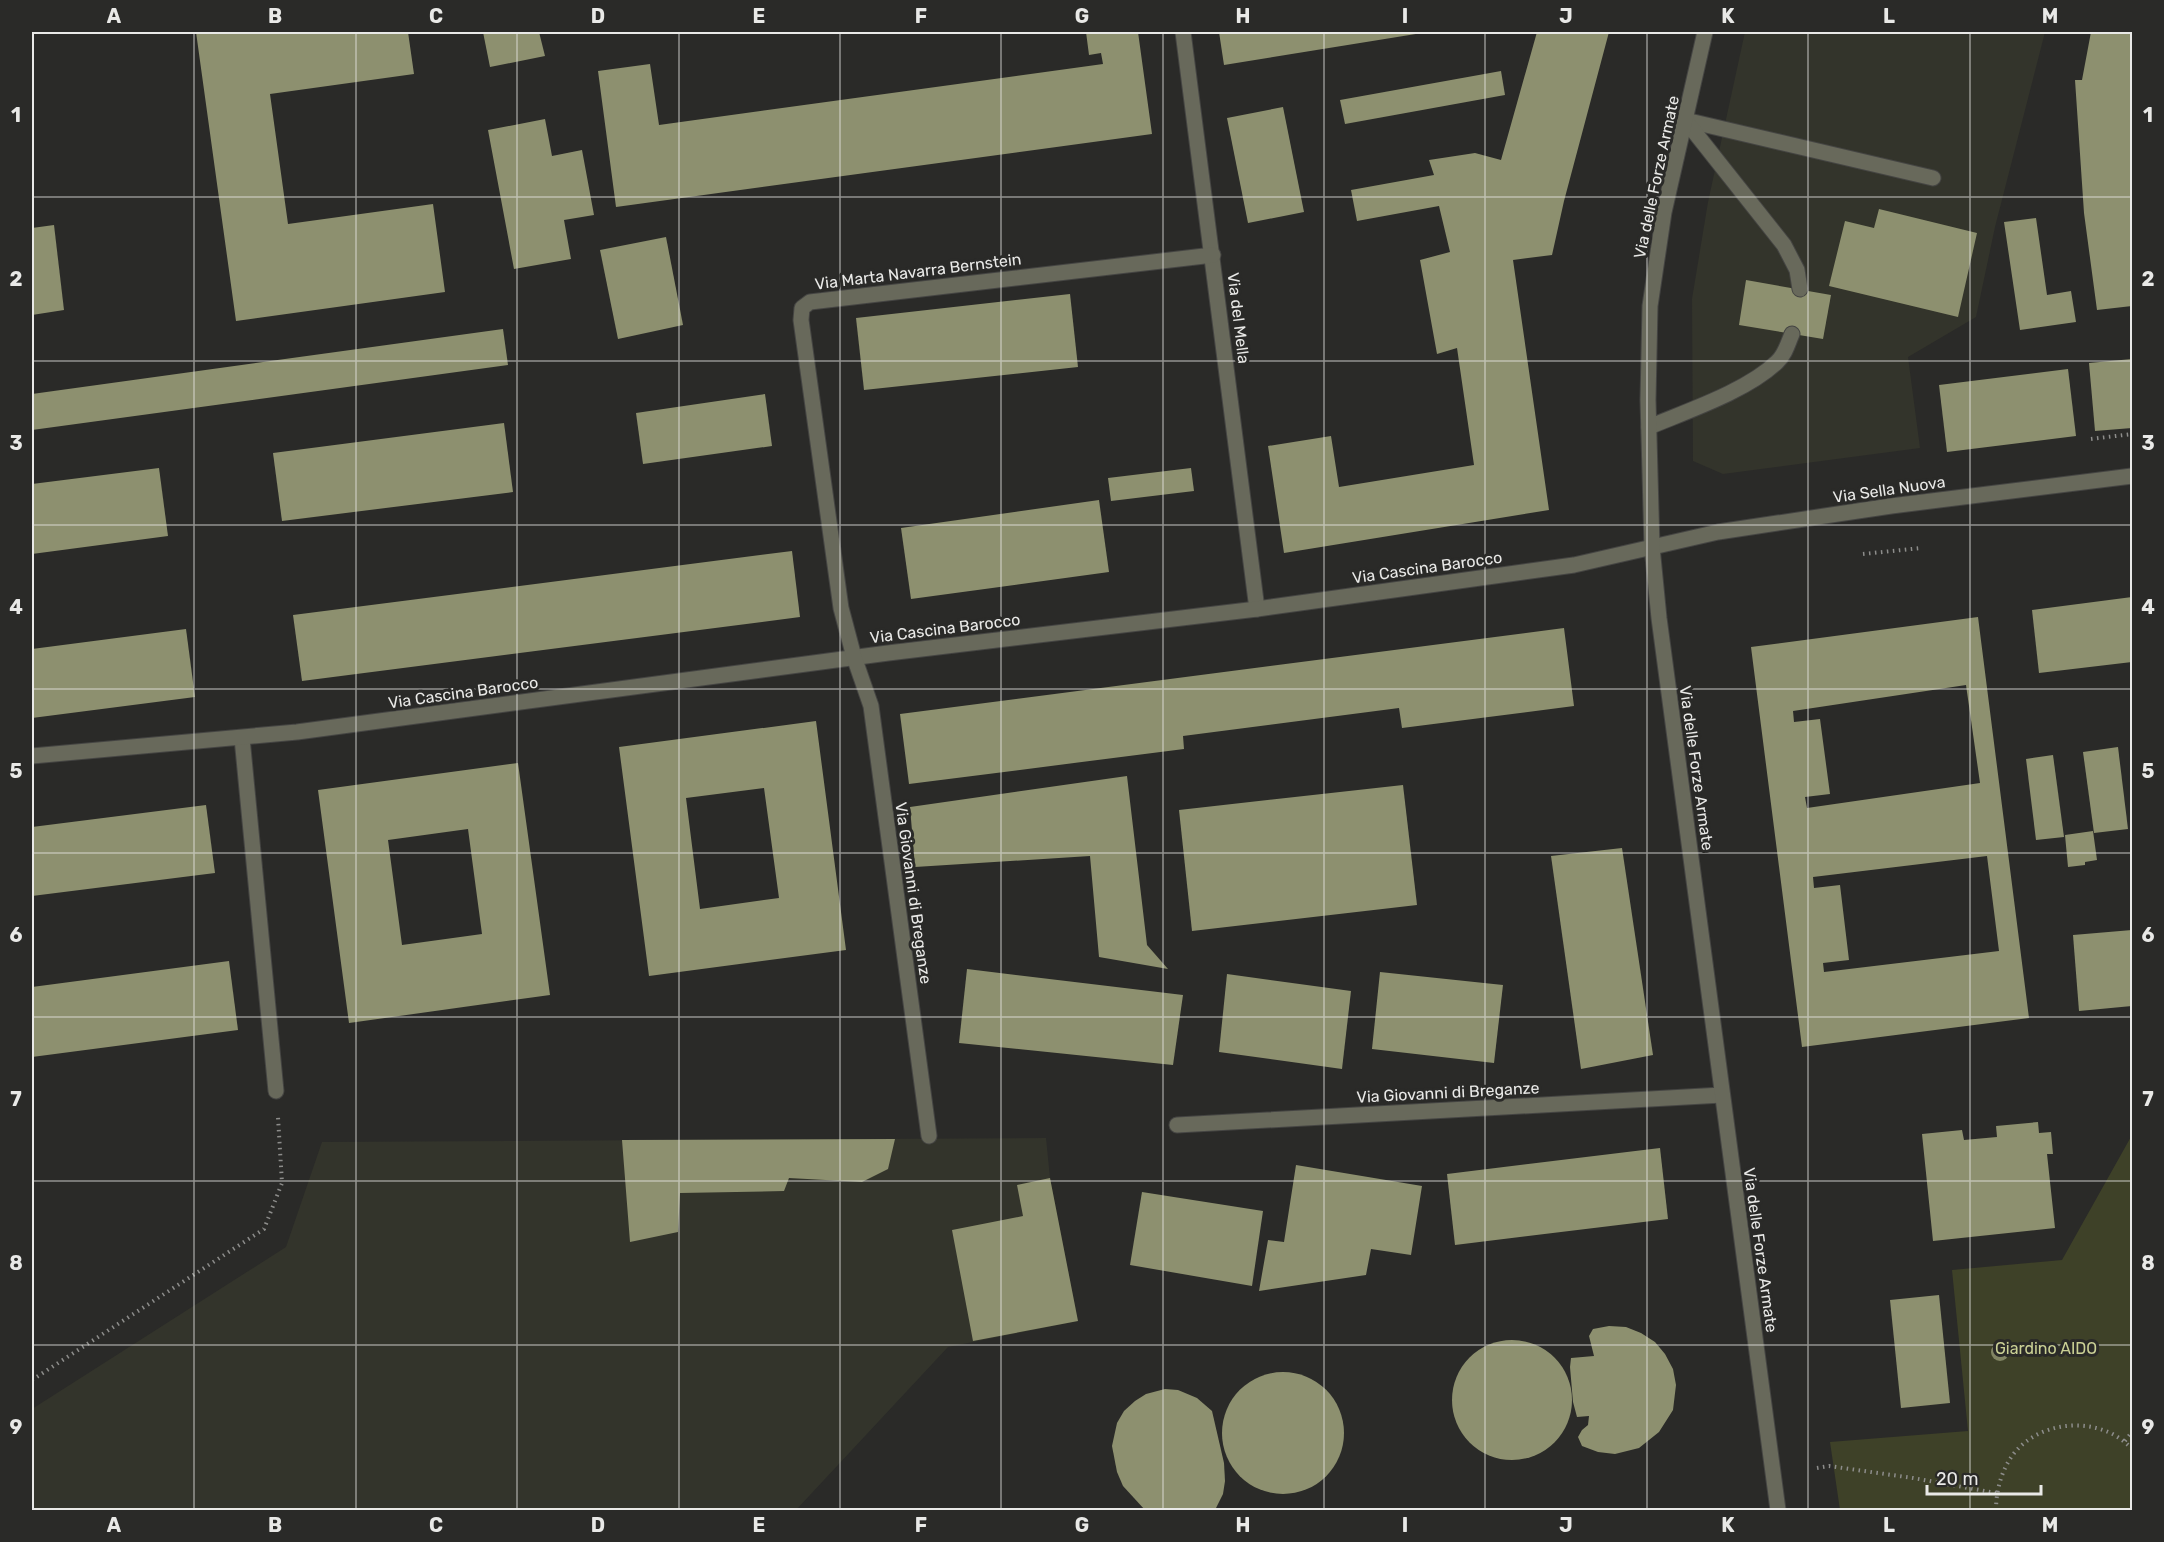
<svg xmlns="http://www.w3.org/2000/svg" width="2164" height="1542" font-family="Rubik,sans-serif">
<rect width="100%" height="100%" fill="#2a2a28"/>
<g fill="#33342b">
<path d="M1745 32H2045L1995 227 1976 317 1908 357 1920 448 1723 474 1693 461 1692 299 1708 202Z"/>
<path d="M1046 1138 1050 1178 1078 1321 948 1347 796 1510H32V1409L286 1247 322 1142Z"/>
</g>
<path fill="#3e4128" d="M2132 1135V1510H1840L1830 1442 1968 1431 1952 1270 2062 1260Z"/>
<g fill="#8d906f" fill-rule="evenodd">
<path d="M196 32H408L414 74 270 94 288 224 433 204 445 292 236 321Z"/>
<path d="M483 32H539L545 56 490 67Z"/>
<path d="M1086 32H1138L1152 134 616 207 598 71 650 64 659 125 1103 64 1101 53 1089 55Z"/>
<path d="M1219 32H1422V33L1224 65Z"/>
<path d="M1537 32H1609L1564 201 1552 255 1513 260 1549 510 1284 553 1268 446 1331 436 1339 487 1474 465 1457 348 1437 354 1420 260 1450 252 1439 206 1357 221 1351 190 1434 175 1429 160 1475 153 1501 160Z"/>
<path d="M2091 32H2132V306L2097 310 2084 213 2075 80H2082Z"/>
<path d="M1501 71 1505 95 1345 124 1340 100Z"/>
<path d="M1283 107 1304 212 1248 223 1227 118Z"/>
<path d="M545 119 552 156 582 150 594 215 564 220 571 259 514 269 488 130Z"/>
<path d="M1879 209 1977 233 1958 317 1829 286 1845 221 1874 228Z"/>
<path d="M2036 218 2047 295 2071 291 2076 322 2020 330 2004 222Z"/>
<path d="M54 225 64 310 32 315V228Z"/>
<path d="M666 237 683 325 618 339 600 250Z"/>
<path d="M1746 280 1831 295 1823 339 1739 325Z"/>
<path d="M1070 294 1078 367 864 390 856 318Z"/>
<path d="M503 329 508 365 32 430V394Z"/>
<path d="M2132 359V428L2095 431 2089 363Z"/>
<path d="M2068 369 2076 436 1947 452 1939 385Z"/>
<path d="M765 394 772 446 643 464 636 413Z"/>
<path d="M504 423 513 492 282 521 273 453Z"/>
<path d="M159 468 168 536 32 554V484Z"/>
<path d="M1191 468 1194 491 1111 501 1108 478Z"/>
<path d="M1099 500 1109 572 911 599 901 528Z"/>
<path d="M792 551 800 617 302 681 293 615Z"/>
<path d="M2132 597V662L2039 673 2032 610Z"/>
<path d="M1978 617 2029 1018 1802 1047 1751 647ZM1966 685 1980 783 1807 808 1805 797 1830 794 1820 719 1794 722 1793 711ZM1987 856 1999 951 1824 972 1823 963 1849 960 1840 885 1814 888 1813 877Z"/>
<path d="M1564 628 1574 706 1402 728 1399 708 1183 736 1184 749 909 784 900 714Z"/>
<path d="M186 629 195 697 32 718V649Z"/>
<path d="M816 721 846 950 649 976 619 747ZM764 788 779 898 700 909 686 798Z"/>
<path d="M2118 747 2128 829 2094 833 2083 752Z"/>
<path d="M2053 755 2064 837 2036 840 2026 759Z"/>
<path d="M518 763 550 995 349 1023 318 790ZM468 829 482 934 402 945 388 840Z"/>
<path d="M1127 776 1147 945 1168 969 1099 957 1090 856 915 867 910 807Z"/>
<path d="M1403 785 1417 905 1192 931 1179 810Z"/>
<path d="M206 805 215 873 32 896V827Z"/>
<path d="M2093 831 2097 860 2085 862V865L2068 867 2065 835Z"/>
<path d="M1622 848 1653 1055 1581 1069 1551 856Z"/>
<path d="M2132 930V1006L2079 1011 2073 935Z"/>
<path d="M229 961 238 1030 32 1057V987Z"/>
<path d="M967 969 1183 995 1173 1065 959 1043Z"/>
<path d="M1380 972 1503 985 1494 1063 1372 1049Z"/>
<path d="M1227 974 1351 991 1342 1069 1219 1052Z"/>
<path d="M2038 1122 2039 1133 2051 1132 2053 1154H2047L2055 1228 1933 1241 1922 1134 1962 1130 1964 1140 1997 1137 1996 1126Z"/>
<path d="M895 1139 888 1169 862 1182 789 1178 784 1191 680 1193 678 1232 630 1242 622 1140Z"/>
<path d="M1660 1148 1668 1219 1455 1245 1447 1174Z"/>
<path d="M1296 1165 1422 1186 1411 1255 1371 1249 1366 1275 1259 1291 1268 1240 1284 1242Z"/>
<path d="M1050 1178 1078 1321 973 1341 952 1230 1023 1216 1017 1185Z"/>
<path d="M1142 1192 1263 1211 1252 1286 1130 1265Z"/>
<path d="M1939 1295 1950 1403 1901 1408 1890 1300Z"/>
<path d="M1609 1326 1626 1327 1641 1333 1655 1342 1665 1354 1673 1369 1676 1385 1673 1410 1659 1432 1639 1448 1615 1454 1598 1452 1582 1446 1578 1437 1582 1430 1588 1425 1589 1416 1577 1417 1573 1402 1570 1367 1571 1358 1594 1356 1589 1336 1593 1329Z"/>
<circle cx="1512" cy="1400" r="60"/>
<circle cx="1283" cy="1433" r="61"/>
<path d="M1165 1389 1178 1390 1197 1398 1212 1411 1224 1463 1225 1481 1223 1494 1215 1510H1145L1123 1486 1117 1472 1112 1446 1117 1423 1124 1411 1135 1401 1146 1394Z"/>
</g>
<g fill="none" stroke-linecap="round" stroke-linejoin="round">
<g stroke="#454543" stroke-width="17">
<g id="service">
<path d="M1685 120 1933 178"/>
<path d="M1685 120 1784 245 1797 270 1800 289"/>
<path d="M1649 427C1687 411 1747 391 1777 362 1785 355 1788 343 1792 334"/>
</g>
</g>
<g stroke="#454543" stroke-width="17">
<g id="minor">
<path d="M1183 32 1257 609"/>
<path d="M242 738 276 1091"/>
<path d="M32 756 297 732 888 653 1257 609 1574 565 1718 532 1891 506 2132 476"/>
<path d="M1177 1125 1722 1095"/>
<path d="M929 1136 871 706 854 657 841 608 801 320 802 308 810 302 1213 255"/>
</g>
</g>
<g stroke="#454543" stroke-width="17">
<path id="tertiary" d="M1705 32 1664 212 1650 306 1648 400 1652 547 1659 618 1778 1510"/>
</g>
<g stroke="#8d8d8b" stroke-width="4" stroke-dasharray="1.5 4.5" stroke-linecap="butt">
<path d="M2091 439 2132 434"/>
<path d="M1863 554 1921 548"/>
<path d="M32 1380 264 1229 282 1183 278 1117"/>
<path d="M2125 1441 2132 1432"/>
<path d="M1817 1468 1829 1466 1913 1478 1996 1493"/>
<path d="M1996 1510C1996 1487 2004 1460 2023 1444 2054 1418 2105 1419 2132 1449"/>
</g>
<use href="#service" stroke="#68695b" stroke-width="15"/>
<use href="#minor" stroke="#68695b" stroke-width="15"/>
<use href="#tertiary" stroke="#68695b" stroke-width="15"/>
</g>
<circle fill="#828564" cx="2000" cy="1352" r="9"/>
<path fill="none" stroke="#e9e9e7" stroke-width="1.5" stroke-opacity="0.55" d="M194 32V1510M356 32V1510M517 32V1510M679 32V1510M840 32V1510M1001 32V1510M1163 32V1510M1324 32V1510M1485 32V1510M1647 32V1510M1808 32V1510M1970 32V1510M32 197H2132M32 361H2132M32 525H2132M32 689H2132M32 853H2132M32 1017H2132M32 1181H2132M32 1345H2132"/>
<g text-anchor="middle" stroke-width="6" stroke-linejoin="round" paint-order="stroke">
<g font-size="16" fill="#e9e9e7" stroke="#2a2a28">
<text transform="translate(1656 177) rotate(-78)" y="6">Via delle Forze Armate</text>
<text transform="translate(918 271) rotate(-7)" y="6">Via Marta Navarra Bernstein</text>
<text transform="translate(1239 318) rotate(83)" y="6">Via del Mella</text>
<text transform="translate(1889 489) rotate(-8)" y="6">Via Sella Nuova</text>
<text transform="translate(1427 567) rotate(-8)" y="6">Via Cascina Barocco</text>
<text transform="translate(945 628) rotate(-7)" y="6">Via Cascina Barocco</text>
<text transform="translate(463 692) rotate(-8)" y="6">Via Cascina Barocco</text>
<text transform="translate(1697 768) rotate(82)" y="6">Via delle Forze Armate</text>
<text transform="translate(914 893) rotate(82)" y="6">Via Giovanni di Breganze</text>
<text transform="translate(1448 1092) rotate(-3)" y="6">Via Giovanni di Breganze</text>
<text transform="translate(1761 1250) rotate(82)" y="6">Via delle Forze Armate</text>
</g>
<g font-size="16" fill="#cad095" stroke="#2a2a28">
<text x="2046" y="1354">Giardino AIDO</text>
</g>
</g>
<rect width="2164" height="1542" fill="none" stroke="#2a2a28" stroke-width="66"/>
<path d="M1927 1485v9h114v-9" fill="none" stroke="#e9e9e7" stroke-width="3"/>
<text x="1936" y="1485" font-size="18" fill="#e9e9e7" stroke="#2a2a28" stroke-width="4.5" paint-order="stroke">20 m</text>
<rect x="33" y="33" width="2098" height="1476" fill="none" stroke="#e9e9e7" stroke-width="2"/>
<g font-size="20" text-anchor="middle" font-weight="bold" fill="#e9e9e7">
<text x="114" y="23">A</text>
<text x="275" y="23">B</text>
<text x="436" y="23">C</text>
<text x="598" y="23">D</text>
<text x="759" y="23">E</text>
<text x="921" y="23">F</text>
<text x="1082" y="23">G</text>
<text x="1243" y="23">H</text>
<text x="1405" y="23">I</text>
<text x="1566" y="23">J</text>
<text x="1728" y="23">K</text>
<text x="1889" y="23">L</text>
<text x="2050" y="23">M</text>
<text x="16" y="122">1</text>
<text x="2148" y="122">1</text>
<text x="16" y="286">2</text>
<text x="2148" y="286">2</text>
<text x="16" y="450">3</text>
<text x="2148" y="450">3</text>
<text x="16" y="614">4</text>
<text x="2148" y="614">4</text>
<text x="16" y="778">5</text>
<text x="2148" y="778">5</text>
<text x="16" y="942">6</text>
<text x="2148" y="942">6</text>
<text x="16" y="1106">7</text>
<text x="2148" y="1106">7</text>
<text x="16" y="1270">8</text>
<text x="2148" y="1270">8</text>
<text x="16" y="1434">9</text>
<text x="2148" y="1434">9</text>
<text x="114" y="1532">A</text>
<text x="275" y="1532">B</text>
<text x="436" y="1532">C</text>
<text x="598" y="1532">D</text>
<text x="759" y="1532">E</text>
<text x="921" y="1532">F</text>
<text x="1082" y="1532">G</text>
<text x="1243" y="1532">H</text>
<text x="1405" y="1532">I</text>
<text x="1566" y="1532">J</text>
<text x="1728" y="1532">K</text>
<text x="1889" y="1532">L</text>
<text x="2050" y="1532">M</text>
</g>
</svg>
